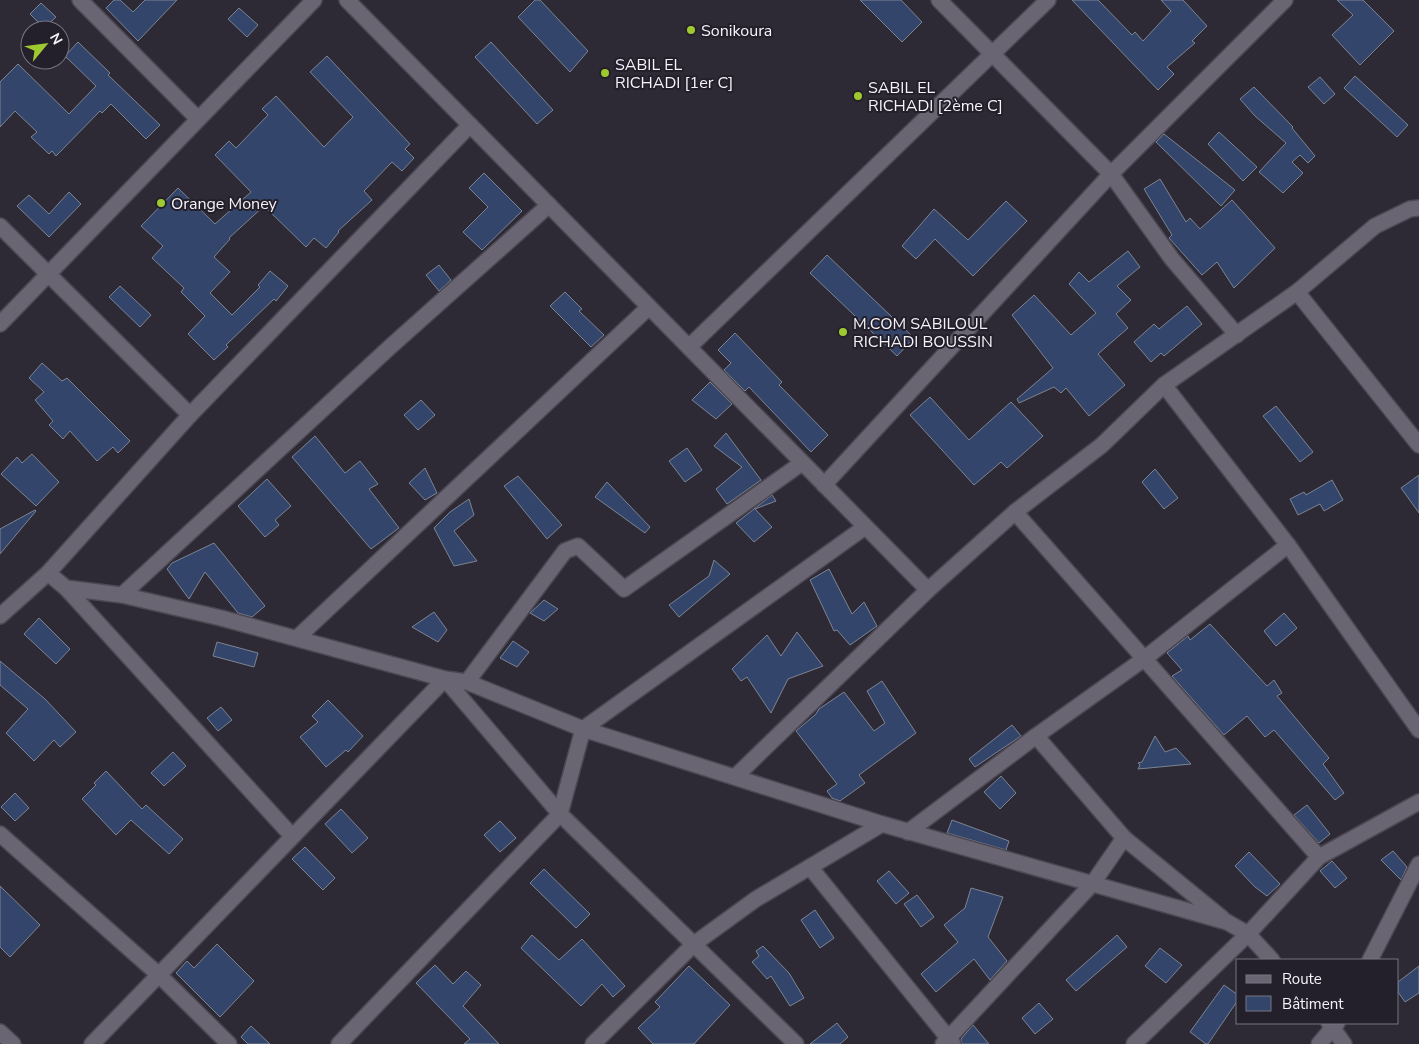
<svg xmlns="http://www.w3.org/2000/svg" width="1419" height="1044" font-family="'Nunito Sans',sans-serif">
<rect width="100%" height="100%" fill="#2d2935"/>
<g fill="#34456c" stroke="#7d8491">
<path d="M114 0H120L133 12 145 0H177L138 41 106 8Z"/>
<path d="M535 0H540L588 51 570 72 518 17Z"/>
<path d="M860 0H901L922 22 902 42Z"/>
<path d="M1072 0H1098L1132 35 1135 32 1143 41 1171 11 1161 0H1183L1207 26 1192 41 1195 43 1167 67 1174 74 1158 90Z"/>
<path d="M1337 0H1363L1394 31 1360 65 1332 35 1353 15Z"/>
<path d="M41 3 56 17 44 28 30 14Z"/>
<path d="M239 8 258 25 247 37 228 19Z"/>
<path d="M78 42 110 73 108 75 160 125 146 139 111 104 102 113 100 111 56 156 52 151 49 154 31 137 37 132 15 111 0 127V82L18 64 69 114 96 86 65 56Z"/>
<path d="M491 42 553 110 537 124 475 57Z"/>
<path d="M327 56 410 144 405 149 414 158 402 171 392 162 364 191 372 200 338 231 339 232 326 248 314 238 306 247 264 206 229 238 230 239 214 257 230 272 210 293 232 315 260 287 258 285 270 271 288 286 276 301 274 299 226 345 228 347 214 360 188 334 205 316 181 292 184 288 152 258 163 246 141 226 178 188 215 224 251 192 215 155 229 141 236 148 268 115 262 109 276 96 324 147 353 117 310 72Z"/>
<path d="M1355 76 1408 125 1397 137 1344 88Z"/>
<path d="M1320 77 1335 94 1324 104 1308 87Z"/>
<path d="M1254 87 1293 127 1292 128 1315 156 1308 163 1300 155 1292 162 1303 173 1283 193 1259 172 1286 143 1255 116 1240 99Z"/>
<path d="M1219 132 1257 167 1243 181 1208 144Z"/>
<path d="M1164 134 1235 190 1221 206 1156 142Z"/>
<path d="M484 173 522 211 482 250 463 232 488 207 469 188Z"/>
<path d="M1160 179 1186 222 1190 218 1200 229 1232 200 1275 248 1234 288 1217 262 1202 275 1169 238 1172 235 1144 189Z"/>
<path d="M69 192 81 204 49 237 17 206 29 195 49 214Z"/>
<path d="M1006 201 1027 221 973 276 935 239 916 259 902 246 934 209 968 240Z"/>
<path d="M1128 251 1140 267 1117 286 1131 300 1116 314 1128 328 1098 354 1125 385 1089 416 1066 388 1061 393 1054 387 1019 403 1017 399 1053 368 1012 315 1034 295 1071 335 1096 313 1069 284 1079 272 1089 282Z"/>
<path d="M827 255 914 338 897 356 810 273Z"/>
<path d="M439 265 451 280 439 291 426 275Z"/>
<path d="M120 286 151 315 140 327 109 297Z"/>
<path d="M565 292 582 309 579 311 604 335 591 347 550 306Z"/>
<path d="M1187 306 1202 324 1164 356 1161 353 1151 362 1134 342 1154 324 1159 329Z"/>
<path d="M735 333 782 382 779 385 828 435 811 452 749 387 745 391 724 370 731 363 718 350Z"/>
<path d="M42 363 62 381 67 378 130 441 118 453 113 447 97 461 70 431 63 439 49 425 53 421 35 400 44 392 29 378Z"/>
<path d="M710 382 732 404 716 419 692 400Z"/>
<path d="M930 397 969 440 1011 402 1043 436 1007 468 1001 462 974 485 910 415Z"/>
<path d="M421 400 435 415 418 430 404 415Z"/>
<path d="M1276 406 1313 452 1300 462 1263 416Z"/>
<path d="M726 433 761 480 727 504 716 489 742 467 714 446Z"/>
<path d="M315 436 345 473 360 461 378 484 369 489 399 528 371 549 292 457Z"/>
<path d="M687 448 702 470 685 482 669 461Z"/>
<path d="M32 454 59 482 36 506 1 474 17 457 22 463Z"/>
<path d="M425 468 437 493 425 500 409 483Z"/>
<path d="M1155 469 1178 498 1164 509 1142 482Z"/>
<path d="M1419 475V513L1401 488Z"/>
<path d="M518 476 562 525 547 539 504 486Z"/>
<path d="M267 479 291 506 275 520 279 525 265 537 238 506Z"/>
<path d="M1332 480 1343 500 1324 511 1320 504 1298 515 1290 499 1304 492 1306 495Z"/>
<path d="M607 482 650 527 645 533 595 497Z"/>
<path d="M772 495 776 501 755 509 772 527 754 542 736 523Z"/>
<path d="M469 499 474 515 454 531 477 561 454 566 434 528 450 512Z"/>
<path d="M35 510 36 511 0 554V529Z"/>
<path d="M214 543 265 606 252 617 238 613 205 572 189 599 167 569 172 563Z"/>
<path d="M714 560 730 574 679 617 669 605 709 576Z"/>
<path d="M829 569 852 614 864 602 877 626 850 645 837 630 834 631 810 580Z"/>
<path d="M544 600 558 609 544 621 530 613Z"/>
<path d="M434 612 447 630 438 642 412 627Z"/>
<path d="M1284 613 1297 628 1276 646 1264 631Z"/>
<path d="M39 618 70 649 56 664 24 634Z"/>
<path d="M1210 624 1267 686 1274 680 1282 693 1277 696 1329 758 1323 764 1344 793 1335 800 1274 730 1265 737 1247 716 1224 735 1172 676 1182 670 1167 653 1188 636 1190 640Z"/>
<path d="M797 632 823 666 788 679 771 713 747 677 741 681 732 669 767 635 781 656Z"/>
<path d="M513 641 529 652 517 667 500 658Z"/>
<path d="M217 642 258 653 254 667 213 656Z"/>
<path d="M0 661 45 699 76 732 60 747 54 740 34 761 6 733 28 709 0 685Z"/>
<path d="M882 681 916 733 859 775 865 783 840 801 832 798 827 791 837 784 796 731 816 714 819 709 844 692 874 731 885 723 867 691Z"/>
<path d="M328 700 363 736 348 752 346 750 326 767 300 737 318 722 312 716Z"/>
<path d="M221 707 232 720 218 731 207 718Z"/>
<path d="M1012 725 1021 736 975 767 969 759Z"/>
<path d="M1155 736 1165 752 1176 748 1191 764 1138 769 1140 765 1138 763 1142 762Z"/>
<path d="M173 752 186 766 164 786 151 773Z"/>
<path d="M106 771 142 809 146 805 183 839 169 854 131 820 116 835 82 799 96 785 94 783Z"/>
<path d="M1001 776 1016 793 1000 809 984 792Z"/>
<path d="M15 793 29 808 15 821 1 807Z"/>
<path d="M1307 805 1330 834 1319 843 1294 815Z"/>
<path d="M341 809 368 838 352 853 325 824Z"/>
<path d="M952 820 1009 841 1006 850 947 833Z"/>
<path d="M500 821 516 838 500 852 484 835Z"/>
<path d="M305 847 335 878 323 890 292 859Z"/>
<path d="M1393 851 1407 867 1401 880 1381 860Z"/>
<path d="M1249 852 1280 884 1267 896 1255 887 1235 866Z"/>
<path d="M1332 861 1347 878 1335 888 1320 871Z"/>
<path d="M544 869 590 914 576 928 530 883Z"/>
<path d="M889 871 909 893 896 904 877 881Z"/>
<path d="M0 886 40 925 10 957 0 947Z"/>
<path d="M971 888 1003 897 988 937 1007 961 990 980 974 959 936 992 921 974 958 942 944 925 965 908Z"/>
<path d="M917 895 934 917 921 927 904 904Z"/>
<path d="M815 910 834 938 820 948 801 920Z"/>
<path d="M532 935 559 960 582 939 625 986 613 997 602 984 581 1006 521 948Z"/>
<path d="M1117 935 1127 947 1076 991 1066 980Z"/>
<path d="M217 944 254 981 220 1017 176 973 187 961 194 968Z"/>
<path d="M763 946 789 973 804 998 790 1006 771 976 767 979 752 962 759 956 756 951Z"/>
<path d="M1160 948 1182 965 1166 983 1145 966Z"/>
<path d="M435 965 453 984 466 971 481 985 463 1006 499 1044H464L470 1039 416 983Z"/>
<path d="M689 966 730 1005 694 1044H653L638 1028 660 1007 655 1002Z"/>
<path d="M1419 966V993L1405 1002 1398 992V982Z"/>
<path d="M1224 985 1238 995V1000L1208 1044H1206L1190 1032Z"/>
<path d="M1039 1003 1053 1019 1035 1034 1022 1018Z"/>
<path d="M837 1023 848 1037 840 1044H810Z"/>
<path d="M973 1025 989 1044H962L961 1039Z"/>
<path d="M251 1026 270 1044H248L241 1037Z"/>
</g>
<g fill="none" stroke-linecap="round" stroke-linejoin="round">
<g stroke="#4b4852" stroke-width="18">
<g id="minor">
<path d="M80 0 198 119"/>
<path d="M347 0 928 590"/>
<path d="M939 0 1111 174 1172 259 1237 335"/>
<path d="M0 226 190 415"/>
<path d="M1297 292 1419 445"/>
<path d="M689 347 1048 0"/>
<path d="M1164 385 1288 545 1419 730"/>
<path d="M824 485 1111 174 1285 0"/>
<path d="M1015 512 1319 857"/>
<path d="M48 573 66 588 122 595 221 618 445 679 467 682 583 729 882 824 1227 922 1248 934 1272 960"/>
<path d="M66 588 292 836"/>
<path d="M122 595 390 347 549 205"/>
<path d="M0 616 48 573 190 415 470 125"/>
<path d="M297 638 649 307"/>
<path d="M467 682 565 551 578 546 624 589 802 463"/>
<path d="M1036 736 1124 838 1222 918"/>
<path d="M735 777 928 590 1015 512 1102 445 1164 385 1297 292 1375 226 1410 209 1419 208"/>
<path d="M908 832 1036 736 1144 659 1288 545"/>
<path d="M0 834 159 975 229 1044"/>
<path d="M810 867 953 1044"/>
<path d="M1370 960 1419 864"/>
<path d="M1329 1023 1344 1044"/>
<path d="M0 1032 13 1044"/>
<path d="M92 1044 445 679 560 814 796 1044"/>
<path d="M339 1044 560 814 583 729 865 527"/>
<path d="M593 1044 694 944 756 899 882 824"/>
<path d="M943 1044 1093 883 1124 838"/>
<path d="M1134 1044 1248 934 1319 857 1419 802"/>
<path d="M1319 1044 1337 1023"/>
</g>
</g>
<g stroke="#4b4852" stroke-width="18">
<path id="tertiary" d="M0 324 314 0"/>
</g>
<use href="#minor" stroke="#6a6573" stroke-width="15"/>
<use href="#tertiary" stroke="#6a6573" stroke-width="15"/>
</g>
<g fill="#9eca2f" stroke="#23202b" stroke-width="2">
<circle cx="691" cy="30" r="5"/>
<circle cx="605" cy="73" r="5"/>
<circle cx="858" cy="96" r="5"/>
<circle cx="161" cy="203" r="5"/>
<circle cx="843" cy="332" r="5"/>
</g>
<g text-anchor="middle" stroke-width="4" stroke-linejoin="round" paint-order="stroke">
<g font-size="16" fill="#f5f2fa" stroke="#23202b" text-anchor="start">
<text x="701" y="36">Sonikoura</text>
<text x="615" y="70">SABIL EL<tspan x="615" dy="18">RICHADI [1er C]</tspan></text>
<text x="868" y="93">SABIL EL<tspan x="868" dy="18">RICHADI [2ème C]</tspan></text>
<text x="171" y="209">Orange Money</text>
<text x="853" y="329">M.COM SABILOUL<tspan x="853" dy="18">RICHADI BOUSSIN</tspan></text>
</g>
</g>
<rect x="1236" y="959" width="162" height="65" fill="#23202b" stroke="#77747e"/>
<rect x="1246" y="975" width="25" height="8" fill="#6a6573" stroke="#77747e"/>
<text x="1282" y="984" font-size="15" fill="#f5f2fa">Route</text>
<rect x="1246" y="996" width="25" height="15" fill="#34456c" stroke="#77747e"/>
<text x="1282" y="1009" font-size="15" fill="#f5f2fa">Bâtiment</text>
<g transform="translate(45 45) rotate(61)"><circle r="24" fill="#23202b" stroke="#77747e"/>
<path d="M0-4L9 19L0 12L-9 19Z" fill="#9eca2f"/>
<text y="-8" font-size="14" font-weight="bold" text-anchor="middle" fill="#f5f2fa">N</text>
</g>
</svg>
